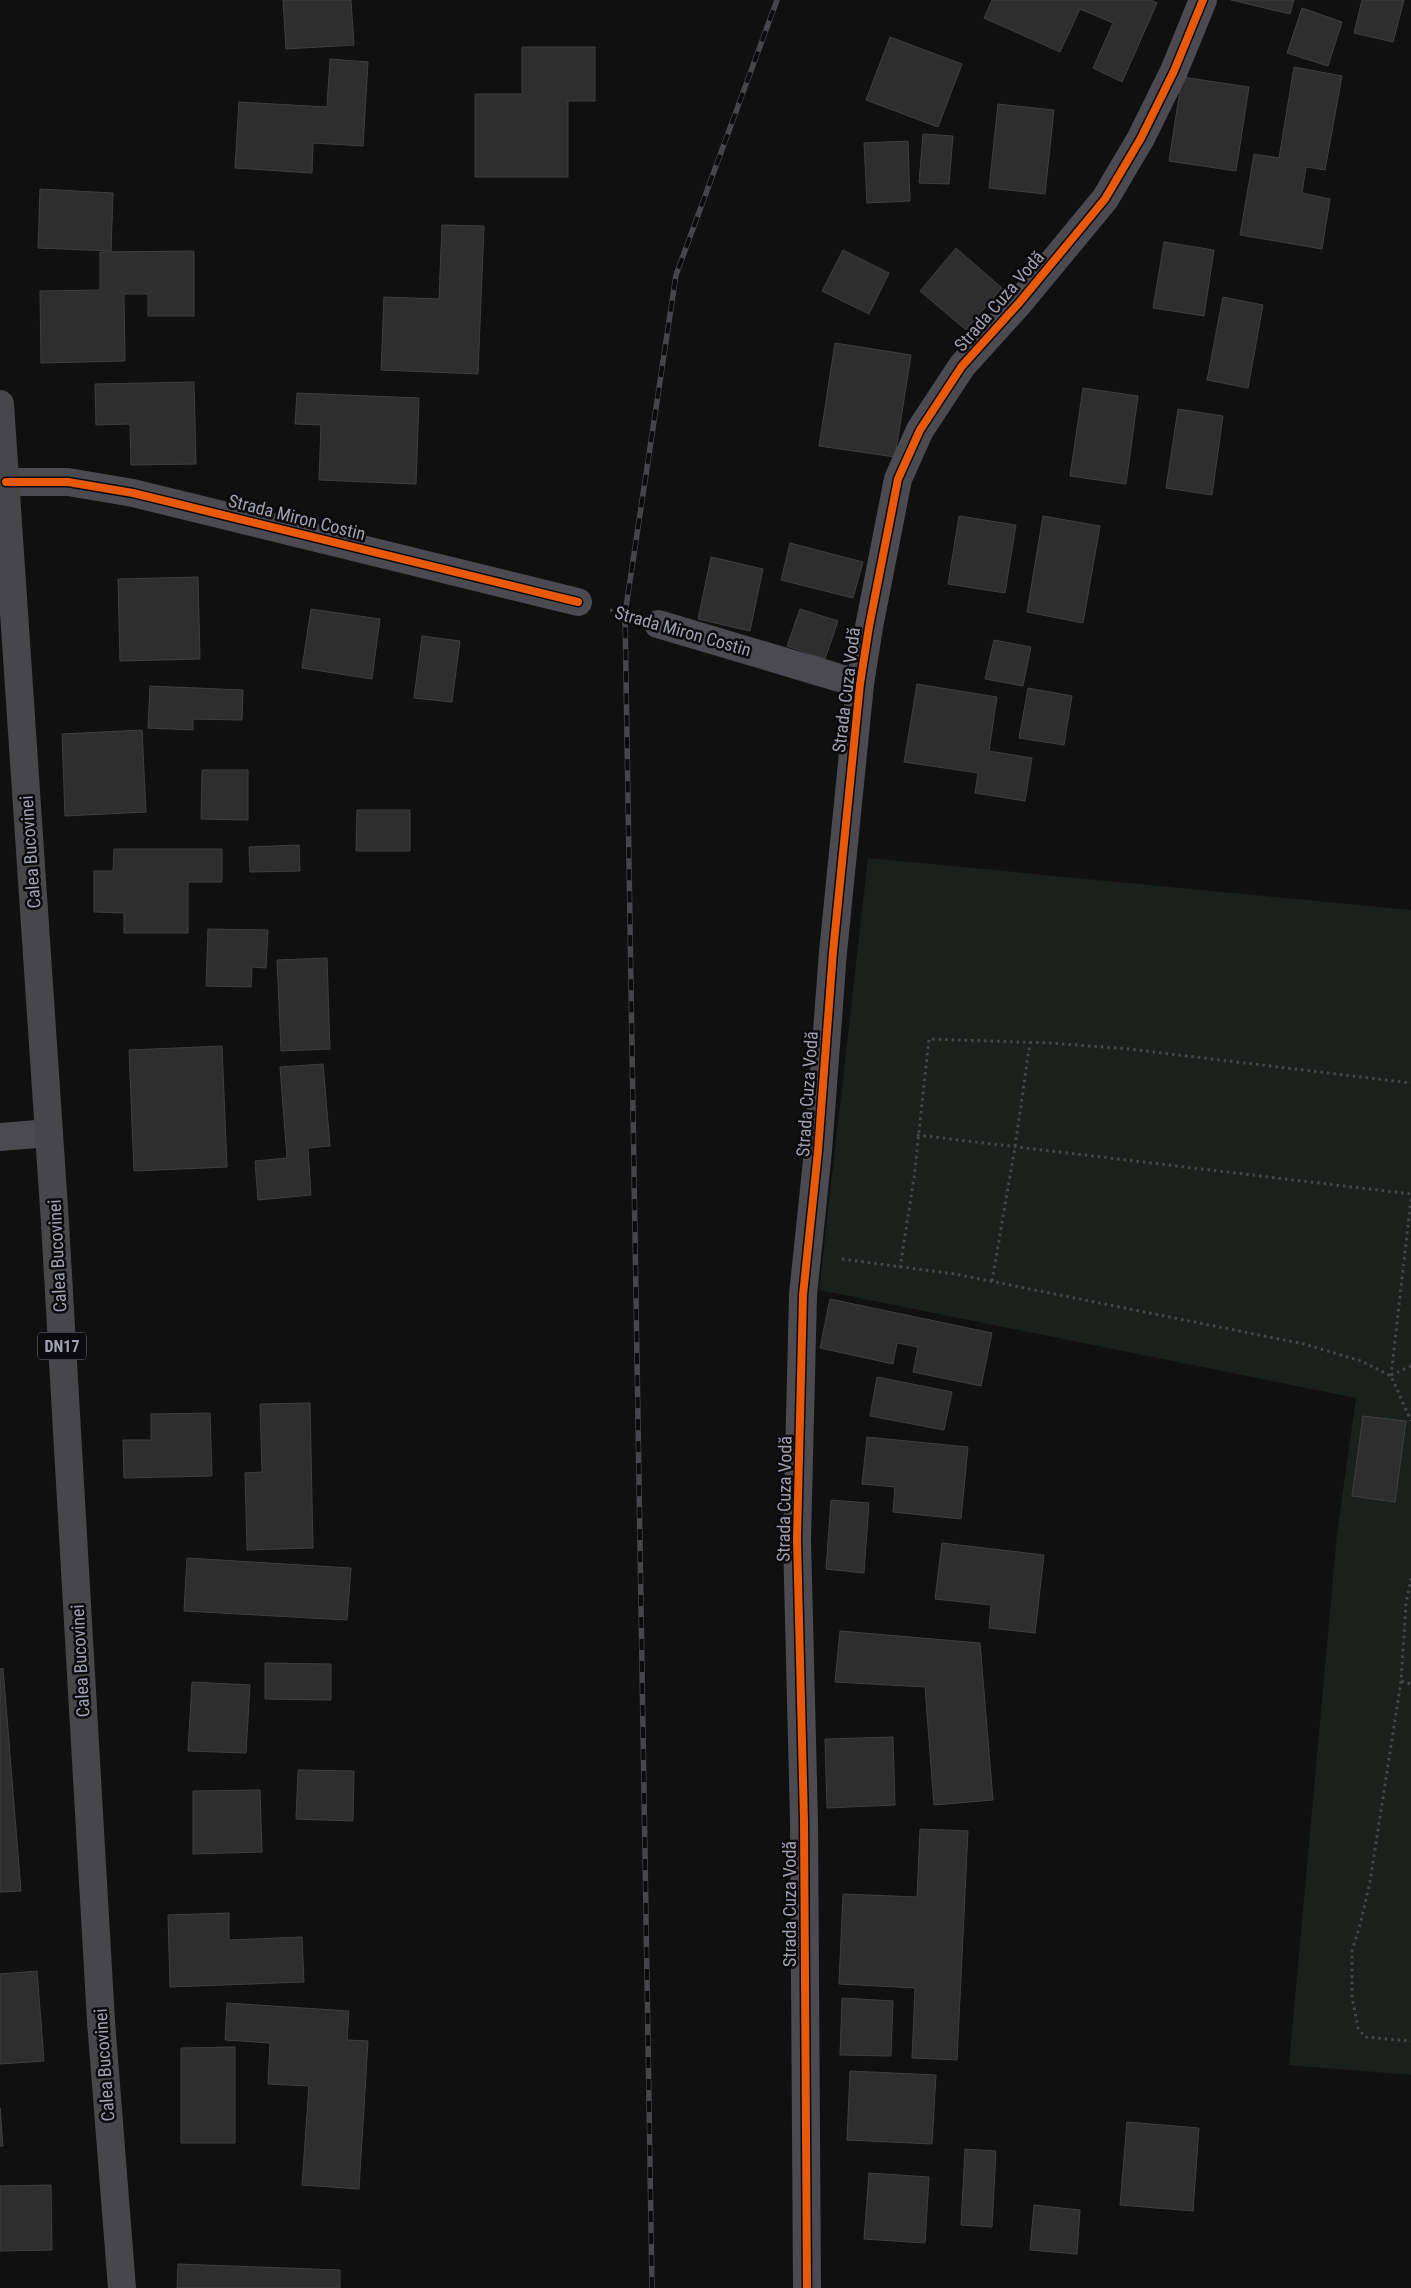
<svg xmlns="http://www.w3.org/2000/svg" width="1411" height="2288" font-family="'Roboto Condensed',sans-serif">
<rect width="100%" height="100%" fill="#101010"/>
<path fill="#1a201c" d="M868 858 1411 910V2075L1289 2065 1337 1534 1356 1398 819 1290Z"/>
<path fill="#2e2e2f" stroke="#3f3f44" d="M283 0H351L354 45 286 49Z
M992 0H1151L1157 3 1122 82 1093 68 1113 23 1080 9 1060 52 984 18Z
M1231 0H1294L1290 14Z
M1362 0H1404L1393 42 1354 33Z
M1302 8 1342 22 1328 66 1287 53Z
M890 37 962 64 938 127 866 100Z
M522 47H595V101H568V177H475V94H522Z
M330 59 368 62 363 146 313 143 312 173 235 168 239 102 327 107Z
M1294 67 1342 76 1325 170 1306 167 1302 193 1330 199 1322 249 1240 235 1254 154 1279 158Z
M1182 77 1249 87 1236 171 1169 161Z
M998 104 1054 110 1045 194 989 188Z
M923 134 953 136 949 184 919 183Z
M908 141 910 201 867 203 864 143Z
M40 189 113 193 111 251 38 248Z
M442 225 484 226 478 374 381 370 384 297 439 299Z
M1164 242 1214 250 1204 316 1153 308Z
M956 248 1002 288 966 330 920 291Z
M843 250 889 273 869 314 822 291Z
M194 251V316H148V294H124L125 361 41 363 40 291 100 290V252Z
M1223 297 1263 305 1248 388 1207 380Z
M835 343 911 355 895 457 819 446Z
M194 382 196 464 131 465 130 424 96 425 95 384Z
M1083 388 1138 396 1126 484 1070 476Z
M297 393 419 398 416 484 319 480 321 425 295 424Z
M1178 409 1223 416 1212 495 1166 488Z
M959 516 1016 525 1005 593 948 584Z
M1043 516 1100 526 1083 623 1027 612Z
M790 543 863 562 853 598 781 580Z
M711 557 763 569 750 631 698 619Z
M198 577 200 659 120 661 118 579Z
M311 609 380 619 372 679 302 668Z
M800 609 838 621 825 659 787 646Z
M422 636 460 641 452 702 414 698Z
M994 640 1031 647 1023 686 985 679Z
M917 684 997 697 989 751 1032 758 1025 801 975 793 978 773 904 762Z
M150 686 243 690 242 720 193 719V730L148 728Z
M1028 688 1072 696 1064 745 1019 738Z
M142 730 146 812 65 816 62 734Z
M202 770H248V820L201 819Z
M357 810H410V851H356Z
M299 845 300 871 250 872 249 847Z
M114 849H222V882H188V933H124V913L94 912V871H113Z
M208 929 268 930 266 968 252 967 251 987 206 986Z
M327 958 330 1049 281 1051 277 960Z
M222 1046 227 1167 134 1171 129 1050Z
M323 1064 330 1146 308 1148 311 1195 258 1200 255 1161 287 1158 280 1067Z
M830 1299 992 1333 981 1386 913 1372 918 1347 897 1343 893 1364 820 1348Z
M877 1377 952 1392 944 1430 870 1416Z
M310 1403 313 1548 247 1550 245 1473 262 1472 260 1404Z
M210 1413 212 1476 124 1478 123 1440H151V1414Z
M1363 1416 1406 1421 1395 1502 1352 1496Z
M867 1437 968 1447 961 1519 893 1512 895 1487 862 1484Z
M831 1500 869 1503 864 1573 826 1569Z
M942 1543 1044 1555 1035 1633 989 1628 991 1605 935 1599Z
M187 1558 351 1568 347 1620 184 1611Z
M840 1631 980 1643 993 1800 934 1805 925 1687 835 1682Z
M265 1663 331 1664V1700L265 1699Z
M3 1668 21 1891 0 1892V1669Z
M192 1682 250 1685 246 1753 188 1751Z
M893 1737 895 1805 827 1808 825 1739Z
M298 1770 354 1771 353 1821 296 1819Z
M260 1790 262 1852 193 1854V1791Z
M920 1829 968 1831 957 2060 912 2058 915 1988 839 1984 843 1894 917 1897Z
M229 1913V1940L302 1937 304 1982 170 1987 168 1915Z
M37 1971 44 2061 0 2064V1974Z
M842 1998 893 2001 891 2056 840 2055Z
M227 2003 349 2011 347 2040 368 2041 359 2189 302 2185 309 2086 268 2084 270 2043 225 2040Z
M235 2047V2143H181V2048Z
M850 2071 936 2075 932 2144 847 2140Z
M0 2108 3 2146H0Z
M1127 2122 1199 2128 1193 2211 1120 2205Z
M965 2149 996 2151 992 2227 961 2225Z
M869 2173 929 2177 925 2243 864 2239Z
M51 2185 52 2250 0 2251V2186Z
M1034 2205 1080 2210 1077 2254 1030 2250Z
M178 2264 340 2270V2288H177Z"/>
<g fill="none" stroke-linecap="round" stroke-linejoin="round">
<path stroke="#46464b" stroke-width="3" stroke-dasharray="2.5 4" stroke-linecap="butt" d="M610 610 626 614
M917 1135 1411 1194
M842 1259 955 1274 1304 1344 1361 1361 1391 1376 1411 1421
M900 1268 914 1178 929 1039 1050 1043 1129 1049 1411 1083
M992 1281 1015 1147 1030 1042
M1391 1375 1411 1366
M1391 1376 1411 1199
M1411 1578 1406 1604 1401 1681 1411 1684
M1401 1681 1370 1882 1360 1925 1352 1951V1997L1358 2028 1365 2037 1411 2041"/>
<path stroke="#4a4a50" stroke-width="28" d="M6 482H68L133 493 578 602
M658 624 860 684
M0 1137 49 1133
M807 2288 804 1821 797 1539 803 1295 818 1151 833 952 860 684 869 627 898 479 920 430 962 366 1019 303 1105 199 1141 138 1174 71 1203 0"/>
<path stroke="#47474a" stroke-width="28" d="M0 404 55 1223 101 2021 122 2288"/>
<g stroke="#46454a" stroke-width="5.5">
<path id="rail" d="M652 2288 625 614 676 275 777 0"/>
</g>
<use href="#rail" stroke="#0b0a0c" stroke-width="4" stroke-dasharray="11" stroke-linecap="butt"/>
<g stroke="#0b0a0c" stroke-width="11">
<path id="cycleway" d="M6 482H68L133 493 578 602
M807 2288 804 1821 797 1539 803 1295 818 1151 833 952 860 684 869 627 898 479 920 430 962 366 1019 303 1105 199 1141 138 1174 71 1203 0"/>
</g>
<use href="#cycleway" stroke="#e8590c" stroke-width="8"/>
</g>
<g text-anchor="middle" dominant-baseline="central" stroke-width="5" stroke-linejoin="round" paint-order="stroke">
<rect fill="#0b0a0c" stroke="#737480" stroke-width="1" x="38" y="1332.5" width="48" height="27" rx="4"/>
<g font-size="16" font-weight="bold" fill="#a0a1b2">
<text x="62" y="1346">DN17</text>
</g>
<g font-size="18" fill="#a0a1b2" stroke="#0b0a0c">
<text transform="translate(999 301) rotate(-49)">Strada Cuza Vodă</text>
<text transform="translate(297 517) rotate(14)">Strada Miron Costin</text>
<text transform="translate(683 631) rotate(16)">Strada Miron Costin</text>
<text transform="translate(846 690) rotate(-83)">Strada Cuza Vodă</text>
<text transform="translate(30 852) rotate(-94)">Calea Bucovinei</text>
<text transform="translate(807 1094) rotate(-86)">Strada Cuza Vodă</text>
<text transform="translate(57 1256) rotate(-93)">Calea Bucovinei</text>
<text transform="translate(784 1499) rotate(-89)">Strada Cuza Vodă</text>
<text transform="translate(80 1661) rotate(-93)">Calea Bucovinei</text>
<text transform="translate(789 1904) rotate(-90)">Strada Cuza Vodă</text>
<text transform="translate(104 2065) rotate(-94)">Calea Bucovinei</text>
</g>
</g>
</svg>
